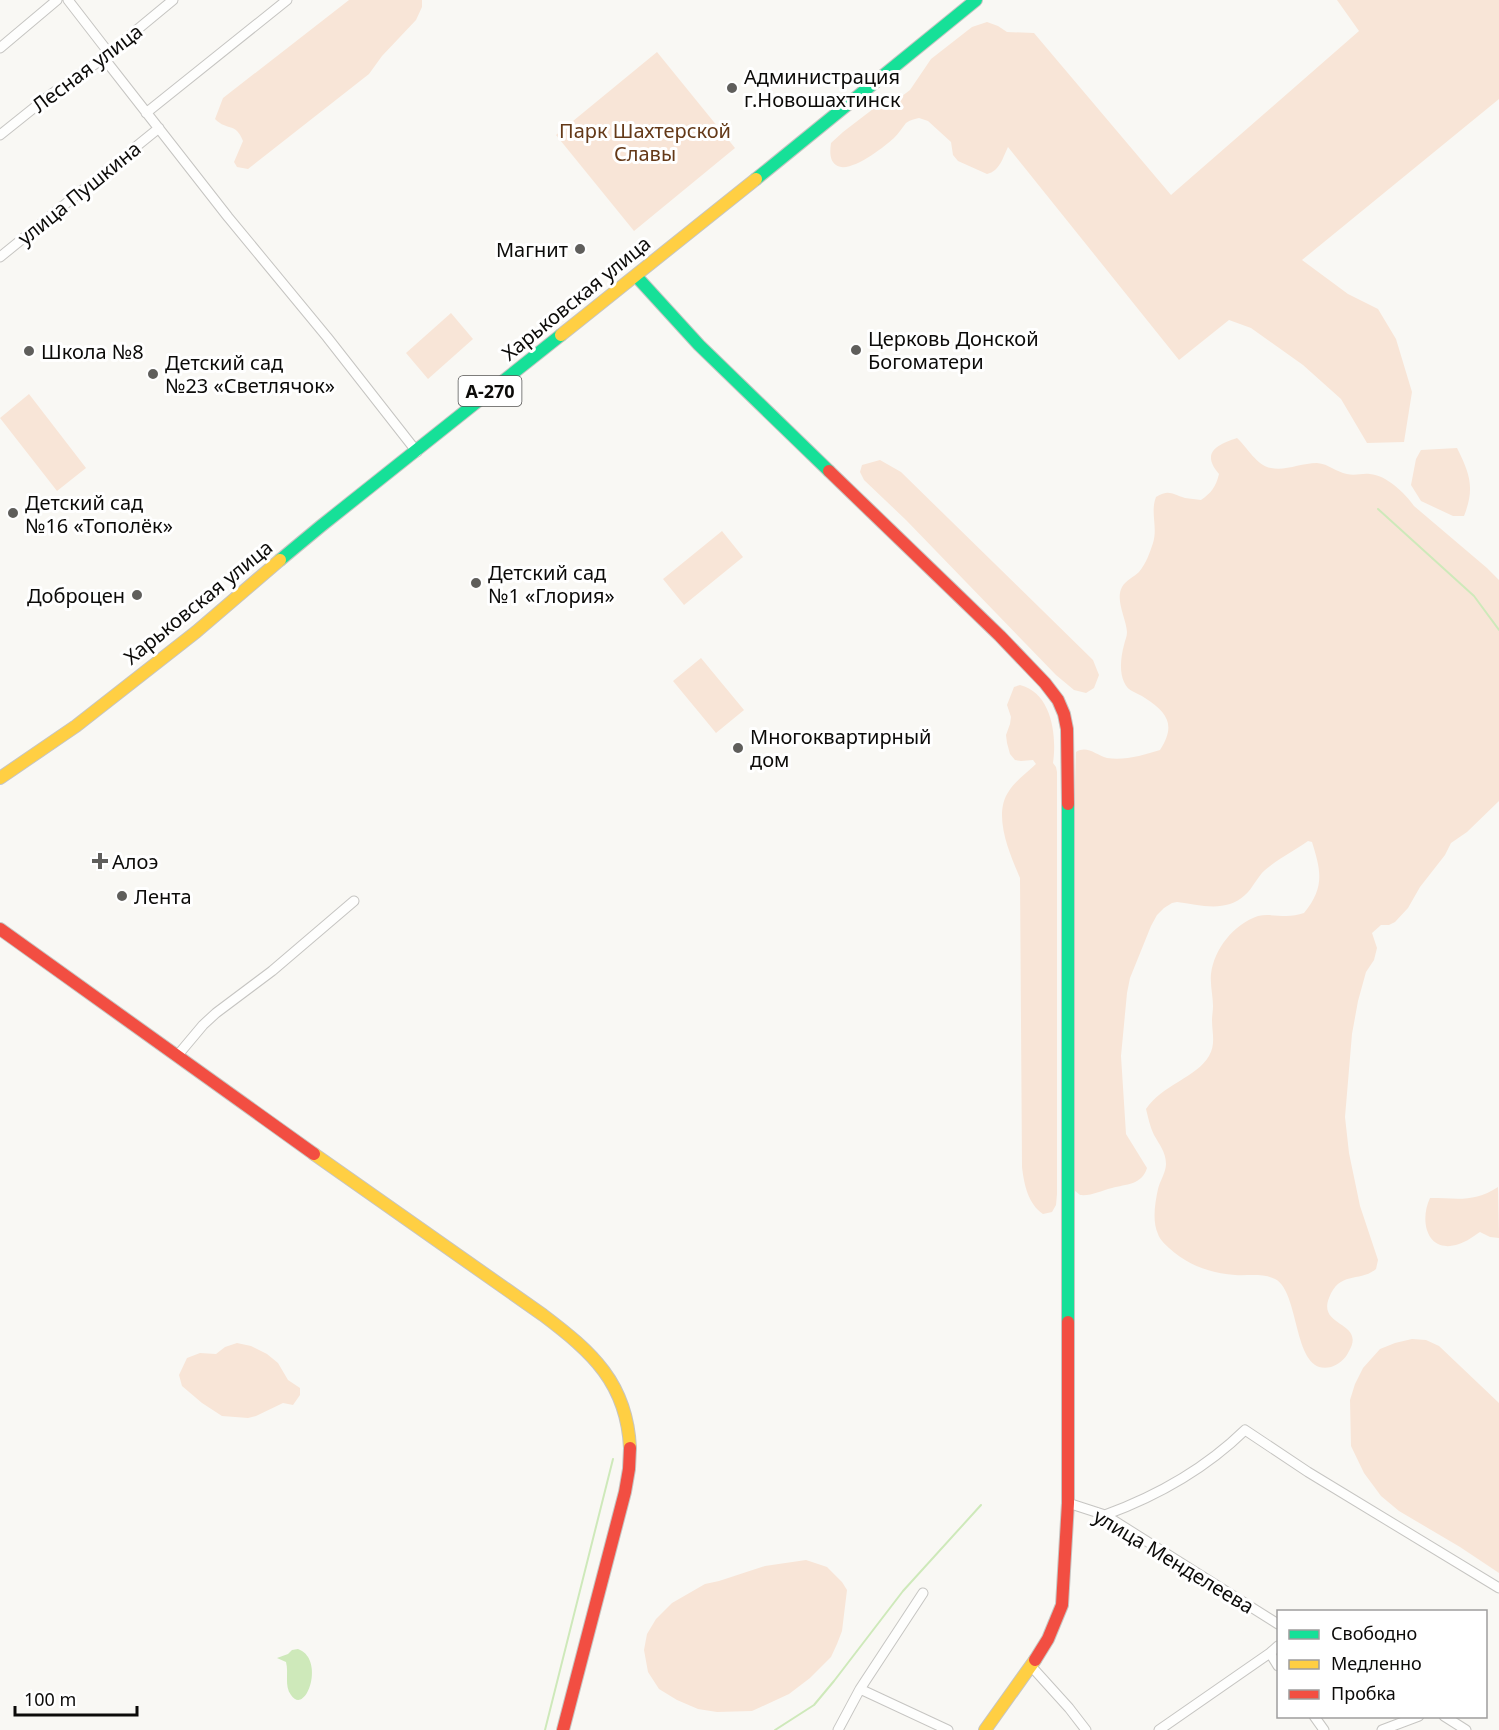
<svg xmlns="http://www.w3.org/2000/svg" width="1499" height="1730" font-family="'Noto Sans',sans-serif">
<rect width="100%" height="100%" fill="#f9f8f4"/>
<path fill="#f8e5d7" d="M349 0H422V7L416 20 382 56 369 74 248 169 237 167 234 162 243 141C235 121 228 132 215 119L223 98Z
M1337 0H1499V99L1302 260 1348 294 1378 309 1396 339 1412 392 1404 442 1367 443 1341 399 1303 365 1251 328 1229 320 1179 360 1008 147C1003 157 1000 171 987 174L958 161 953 155 951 142 928 121 919 118C915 119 910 120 906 123 902 128 898 134 894 138 884 147 849 175 836 165 829 160 830 150 831 143L843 132 873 109 887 103H893L910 90 931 59 972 27 987 22 998 26 1007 32 1034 33 1171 195 1359 31Z
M657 52 735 148 634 231 556 135Z
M451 313 473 339 428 379 406 353Z
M29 394 86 468 57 491 0 418Z
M1237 438C1247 447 1257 466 1271 468 1286 471 1301 463 1317 463 1329 464 1336 472 1347 474 1355 476 1362 473 1370 474 1386 475 1405 493 1414 506L1487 568 1499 580V801L1467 832 1451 843 1445 855 1420 887 1408 908 1395 922 1389 925H1381L1372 933 1377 948 1374 960 1366 972 1358 1001 1352 1034 1345 1117 1349 1153 1360 1206 1378 1260 1376 1269C1359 1283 1340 1270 1329 1298 1317 1328 1368 1321 1348 1353 1345 1359 1338 1365 1331 1367 1292 1377 1301 1292 1275 1279 1264 1273 1247 1276 1235 1275 1209 1273 1188 1265 1169 1248 1165 1244 1160 1240 1158 1234 1152 1221 1155 1203 1158 1189 1160 1181 1166 1172 1166 1164 1166 1152 1159 1144 1154 1135 1150 1127 1148 1117 1146 1109 1162 1085 1197 1077 1209 1056 1216 1044 1212 1033 1212 1020 1212 1016 1213 1011 1213 1006 1213 996 1210 985 1211 974 1214 949 1234 924 1258 916 1267 914 1277 916 1286 916 1292 916 1298 915 1304 913 1325 887 1321 871 1312 842L1308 841C1294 851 1279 858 1265 870 1257 877 1253 888 1245 895 1226 913 1200 905 1177 902L1172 903 1164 908 1157 915 1151 926 1130 978 1127 993 1121 1056 1126 1134 1147 1168C1142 1185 1126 1184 1112 1188 1100 1191 1092 1196 1080 1195L1074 1190 1073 1183 1072 875 1076 752C1087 745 1096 755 1107 758 1124 761 1144 755 1160 750 1176 725 1168 713 1145 698 1137 692 1128 692 1124 682 1119 671 1121 656 1124 645 1125 640 1127 637 1127 632 1126 618 1115 600 1122 587 1126 580 1134 577 1139 572 1146 564 1150 552 1153 543 1158 527 1150 512 1156 497 1169 489 1172 494 1185 498 1190 499 1196 499 1201 500 1211 493 1216 487 1219 474 1201 453 1216 445 1237 438Z
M1457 448C1470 474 1475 488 1464 516H1453L1421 501 1411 485 1416 459 1421 450Z
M880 460 901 472 1093 660 1099 675 1094 688 1086 693 1074 690 1056 675 906 520 864 480 860 472 862 465Z
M722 531 743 557 684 605 663 579Z
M701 658 744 710 716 733 673 681Z
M1020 685C1052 693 1057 736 1053 763L1056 767 1057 772V1194L1056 1205 1052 1212 1043 1214C1028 1204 1024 1184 1022 1167L1020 878C1010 854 992 815 1009 791 1016 780 1027 773 1036 764L1033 760 1021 761 1015 760 1010 754 1007 743 1006 735 1010 724 1011 717 1007 705 1014 687Z
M1498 1187 1499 1238 1490 1237 1480 1232C1474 1236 1466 1242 1459 1244 1427 1255 1419 1221 1430 1198 1457 1198 1474 1203 1498 1187Z
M1412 1339 1426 1340 1439 1346 1499 1403V1573L1460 1547 1399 1511 1381 1496 1364 1473 1351 1446 1350 1400 1355 1384 1363 1368 1380 1349 1395 1343Z
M237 1343 251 1346 267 1354 278 1363 288 1380 300 1388V1395L293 1405 283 1403 256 1416 248 1418 222 1416 202 1403 182 1386 179 1375 187 1358 200 1353 216 1354 225 1347Z
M806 1560 827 1567 842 1582 847 1590 842 1631 837 1644 831 1657 810 1678 789 1694 752 1711 717 1712 698 1709 677 1700 659 1689 648 1672 644 1650 647 1634 656 1619 672 1603 705 1584 719 1581 765 1566Z"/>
<path fill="#cee9ba" d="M298 1649C326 1659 306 1717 291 1695 284 1686 289 1673 286 1662L277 1658 288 1654 292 1650Z"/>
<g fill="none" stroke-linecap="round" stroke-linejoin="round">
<path stroke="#cee9ba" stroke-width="2" d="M1378 509 1474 596 1499 630
M545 1730 613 1459
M775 1730 814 1705 834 1681 903 1591 981 1505"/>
<g stroke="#c6c5c2" stroke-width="11">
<path id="street" d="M68 0 109 53
M0 48 57 0
M103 57 228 217 327 337 417 452
M146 113 287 0
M0 135 50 95 98 62 173 0
M0 257 159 128
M177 1056 203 1025 216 1013 272 971 354 901
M1068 1503 1105 1515 1278 1624
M1105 1515C1157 1496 1205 1469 1245 1430L1308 1472 1499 1588
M1270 1653 1278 1666
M1031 1666 1069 1708 1086 1730
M860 1689 948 1730
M1314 1716 1324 1730
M1444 1716 1466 1730
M838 1730 860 1689 923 1593
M1159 1730 1270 1653 1278 1646
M1382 1730 1419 1716"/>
</g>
<g stroke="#c6c5c2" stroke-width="14">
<path id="fast" d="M756 179 976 0
M636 276 699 345 829 471
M280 560 321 526 561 335
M1068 804V1322"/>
</g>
<g stroke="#c6c5c2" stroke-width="14">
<path id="slow" d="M561 335 756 179
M0 778 76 726 196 632 280 560
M314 1154 543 1315C592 1352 627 1383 630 1448
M985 1730 1035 1660"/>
</g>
<g stroke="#c6c5c2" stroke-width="14">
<path id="jam" d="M829 471 1000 636 1045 683 1058 700 1064 714 1067 729 1068 804
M0 929 314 1154
M1035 1660 1048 1639 1062 1605 1068 1503V1322
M563 1730 625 1492 629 1469 630 1448"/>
</g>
<use href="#street" stroke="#fefefd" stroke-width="9"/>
<use href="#fast" stroke="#16e098" stroke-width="12"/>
<use href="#slow" stroke="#ffcf43" stroke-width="12"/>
<use href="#jam" stroke="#f24e42" stroke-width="12"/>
</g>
<g fill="#5f5e5b" stroke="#fff" stroke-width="2">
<circle cx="732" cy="88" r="6"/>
<circle cx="580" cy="249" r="6"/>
<circle cx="856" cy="350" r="6"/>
<circle cx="29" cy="351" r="6"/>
<circle cx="153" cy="374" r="6"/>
<circle cx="13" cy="513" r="6"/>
<circle cx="476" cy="583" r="6"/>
<circle cx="137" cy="595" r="6"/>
<circle cx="738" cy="748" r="6"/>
<path d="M97 852h6v6h6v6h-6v6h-6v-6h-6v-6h6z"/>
<circle cx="122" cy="896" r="6"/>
</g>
<g text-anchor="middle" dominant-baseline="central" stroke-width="6" stroke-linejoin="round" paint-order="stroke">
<rect fill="#fff" stroke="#555453" stroke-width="1.5" x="458.5" y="376" width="63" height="30" rx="4.5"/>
<g font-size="18" font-weight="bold" fill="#0c0b09">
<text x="490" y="391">А-270</text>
</g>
<g font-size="20" fill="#0c0b09" stroke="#fff">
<text transform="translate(87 68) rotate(-37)">Лесная улица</text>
<text transform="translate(79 193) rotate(-39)">улица Пушкина</text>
<text transform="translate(576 298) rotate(-39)">Харьковская улица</text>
<text transform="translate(198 602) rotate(-39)">Харьковская улица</text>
<text transform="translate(1174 1561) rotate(31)">улица Менделеева</text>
</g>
<g font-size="20" fill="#0c0b09" stroke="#fff" text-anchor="start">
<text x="744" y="76">Администрация<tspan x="744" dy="23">г.Новошахтинск</tspan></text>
<text x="568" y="249" text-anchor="end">Магнит</text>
<text x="868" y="338">Церковь Донской<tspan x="868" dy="23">Богоматери</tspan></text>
<text x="41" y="351">Школа №8</text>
<text x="165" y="362">Детский сад<tspan x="165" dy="23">№23 «Светлячок»</tspan></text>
<text x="25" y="502">Детский сад<tspan x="25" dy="23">№16 «Тополёк»</tspan></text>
<text x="488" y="572">Детский сад<tspan x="488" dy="23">№1 «Глория»</tspan></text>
<text x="125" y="595" text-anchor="end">Доброцен</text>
<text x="750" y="736">Многоквартирный<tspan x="750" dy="23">дом</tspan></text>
<text x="112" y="861">Алоэ</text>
<text x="134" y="896">Лента</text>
</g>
<g font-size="20" fill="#643918" stroke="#fff">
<text x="645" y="130">Парк Шахтерской<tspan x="645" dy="23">Славы</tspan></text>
</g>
</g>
<rect x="1277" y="1610" width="210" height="108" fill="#ffffff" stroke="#9e9d9d" stroke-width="1.5"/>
<rect x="1289" y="1630" width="30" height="9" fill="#16e098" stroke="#9e9d9d" stroke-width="1.5"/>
<text x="1331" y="1640" font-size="18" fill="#0c0b09">Свободно</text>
<rect x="1289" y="1660" width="30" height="9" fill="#ffcf43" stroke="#9e9d9d" stroke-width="1.5"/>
<text x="1331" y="1670" font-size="18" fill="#0c0b09">Медленно</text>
<rect x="1289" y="1690" width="30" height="9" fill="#f24e42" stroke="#9e9d9d" stroke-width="1.5"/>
<text x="1331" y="1700" font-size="18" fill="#0c0b09">Пробка</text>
<path d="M15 1706v9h122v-9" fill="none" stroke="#0c0b09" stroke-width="3"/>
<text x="24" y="1706" font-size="18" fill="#0c0b09" stroke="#ffffff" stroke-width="4.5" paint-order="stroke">100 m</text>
</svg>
